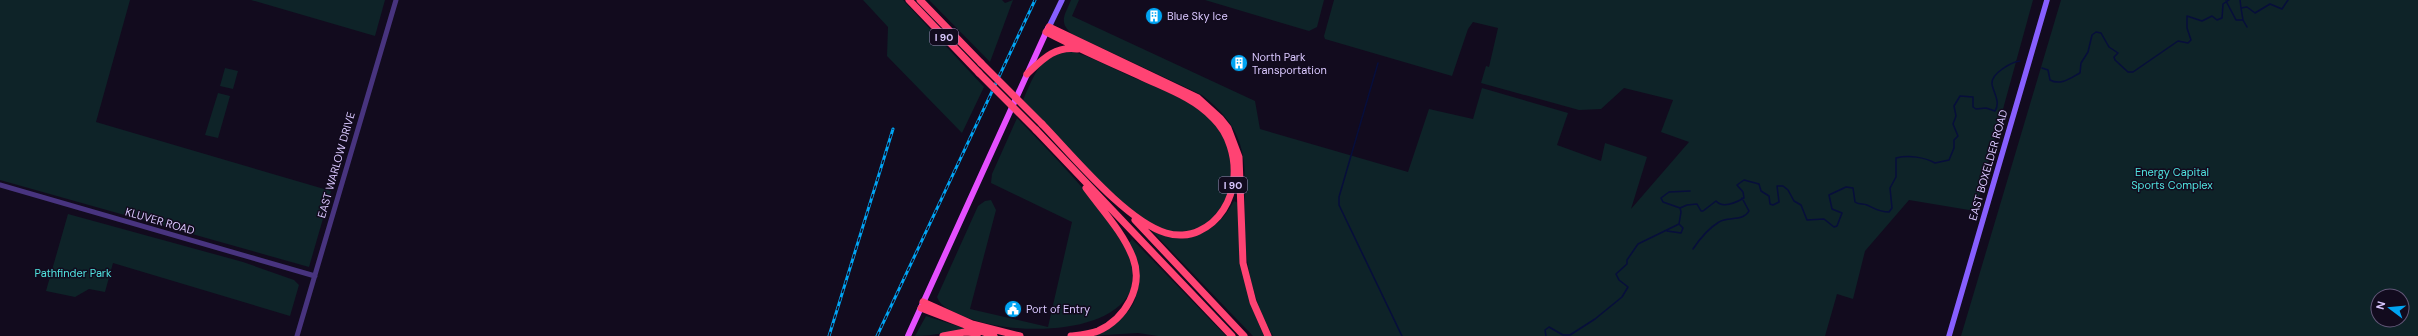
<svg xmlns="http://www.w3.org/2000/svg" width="2418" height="336" font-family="'DM Sans',sans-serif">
<rect width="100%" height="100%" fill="#120b1e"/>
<path fill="#0e2328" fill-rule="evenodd" d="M0 0H130L96 122 331 191 309 267 0 180Z
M251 0H385L375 36Z
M863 0H903L984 87 962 133 887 56 888 27Z
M929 0H1002L1005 3 1013 0 990 62Z
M1071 0H1079L1072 16 1255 101 1260 129 1408 172 1429 109 1473 119 1482 88 1568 113 1557 145 1601 161 1605 143 1647 157 1631 209 1689 142 1661 132 1673 100 1624 88 1601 109 1579 110 1481 83 1486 66 1489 67 1498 28 1473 22 1468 29 1452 76 1325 39 1324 36 1334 0H2033L1975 211 1909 200 1865 251 1853 299 1837 294 1825 336H1273C1255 304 1246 271 1245 235 1242 174 1258 138 1202 95L1072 34C1058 22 1065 15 1071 0Z
M1205 0H1324L1317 27 1309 31Z
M2061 0H2418V336H1961ZM2378 296H2402V320H2378Z
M1071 51C1092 57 1112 68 1132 77 1160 89 1190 99 1212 120 1243 151 1238 222 1189 231 1180 233 1170 233 1162 230 1116 209 1059 138 1023 100 1035 74 1039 55 1071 51Z
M225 68 238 71 233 89 220 86Z
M218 93 230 96 218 138 205 135Z
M1017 118C1047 149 1077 179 1103 213 1109 222 1118 230 1123 239 1132 254 1136 276 1130 292 1108 336 1010 336 963 316 953 311 941 308 937 297L978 206 985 201 991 200 996 210 970 309 1048 327 1072 222 991 183 992 174Z
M1234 201 1238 203C1238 251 1244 293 1264 336H1253L1149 228C1190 234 1210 243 1234 201Z
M68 214 243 262 294 280 299 285 290 316 113 263 105 292 89 289 75 297 46 291Z
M1132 239 1226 336H1158L1138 333 1088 336C1108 328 1135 316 1137 290 1138 276 1131 257 1129 243Z
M926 316 970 330C951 331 934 336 915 336Z"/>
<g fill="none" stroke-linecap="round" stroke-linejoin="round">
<path stroke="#070e3b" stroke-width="1.5" d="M2240 0 2241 8 2247 7 2255 13 2270 4 2282 9 2288 0
M2226 1 2236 20H2243
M2241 8 2243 20 2247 27
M1378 63 1339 197V205L1402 336
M2042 68 2048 70 2050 80C2061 86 2070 78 2080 73L2081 63 2088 52 2092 35 2096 32 2101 33 2109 47 2118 53 2114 57 2115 60 2128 72H2133L2178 41 2188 43 2191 40 2187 28V16L2202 21 2212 16 2217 20 2222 18 2223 4 2229 0
M1680 208 1663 202 1661 198 1669 192 1690 191
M1667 231 1681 233 1683 228 1679 224
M1693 249C1699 240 1709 228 1719 222 1728 216 1743 222 1749 211L1742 198
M1546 336 1545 330 1549 327 1563 335H1570L1595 319 1622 297 1628 287 1619 280 1616 274 1627 264V260L1638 244 1679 224 1681 212 1680 208 1687 205 1697 204 1701 211H1703L1716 201C1723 209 1737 202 1744 198L1743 192 1737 185 1744 180 1759 184 1761 191 1769 196 1770 204 1773 205 1779 202 1777 186H1783L1788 190 1794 201 1801 205 1807 220 1824 219 1834 227 1837 226 1842 213 1832 209 1829 195 1846 187 1853 188 1855 202C1859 205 1863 203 1867 205 1876 209 1879 212 1889 212L1892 208 1890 188 1896 177V158C1909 155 1924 157 1935 163L1949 160 1954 148V140L1958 136 1953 124 1956 116 1954 106 1960 96 1973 97V107L1976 109 1986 108 1995 111C2001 102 1993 92 1992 84 1991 73 2012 62 2020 61"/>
<path stroke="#48347f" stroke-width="5" d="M0 185 315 276
M297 336 396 0"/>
<path stroke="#875fff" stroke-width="5.5" d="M1049 27 1062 0
M1949 336 2047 0"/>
<path stroke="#e54fff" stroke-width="6" d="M908 336 1048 28"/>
<path stroke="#ff4373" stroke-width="7" d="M909 0 979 73
M920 0 981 63
M1049 27 1198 98 1220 118 1228 128 1239 157 1243 263 1253 302 1268 336
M1027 74C1042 60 1054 46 1077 49
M1042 124C1073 156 1126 221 1166 233 1176 236 1189 236 1199 231 1241 212 1245 149 1213 118 1193 97 1165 88 1140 76 1108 62 1077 48 1046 32
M1036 130 1232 336
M1135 220 1244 336
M923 302 972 324 1020 336
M921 308 994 336
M943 336 965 332 978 333
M1071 336C1080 335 1090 334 1098 331 1125 319 1144 287 1133 258 1123 232 1102 210 1086 188"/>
<g stroke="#00a4f3" stroke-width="3">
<path id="rail" d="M829 336 893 129
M877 336 1035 0"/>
</g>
<use href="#rail" stroke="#120b1e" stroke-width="1.5" stroke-dasharray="4.5" stroke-linecap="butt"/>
<path stroke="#ff4373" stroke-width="7" d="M981 63 1042 124
M979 73 1036 130"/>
</g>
<defs>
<g id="building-disc" transform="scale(0.9)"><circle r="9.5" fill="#00a4f3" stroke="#120b1e"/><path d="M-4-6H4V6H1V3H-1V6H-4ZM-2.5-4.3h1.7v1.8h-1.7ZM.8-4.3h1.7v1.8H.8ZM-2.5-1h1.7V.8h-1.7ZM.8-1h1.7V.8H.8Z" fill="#fff"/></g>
<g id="civic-disc" transform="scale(0.9)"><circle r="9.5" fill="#00a4f3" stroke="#120b1e"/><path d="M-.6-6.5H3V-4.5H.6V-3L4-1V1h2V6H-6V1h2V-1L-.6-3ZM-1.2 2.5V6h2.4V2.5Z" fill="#fff"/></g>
</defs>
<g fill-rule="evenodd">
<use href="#building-disc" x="1154" y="16"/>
<use href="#building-disc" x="1239" y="63"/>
<use href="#civic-disc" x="1013" y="309"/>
</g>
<g text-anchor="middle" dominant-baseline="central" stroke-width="3" stroke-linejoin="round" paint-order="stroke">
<g fill="#120b1e" stroke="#9e8fbc" stroke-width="1">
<rect x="930" y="29" width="28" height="16" rx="3"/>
<rect x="1219" y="177" width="28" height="16" rx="3"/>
</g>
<g font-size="10" font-weight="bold" fill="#dac8ff">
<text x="944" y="37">I 90</text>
<text x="1233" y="185">I 90</text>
</g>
<g font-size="11" fill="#dac8ff" stroke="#120b1e" text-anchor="start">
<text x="1167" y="16">Blue Sky Ice</text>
<text x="1252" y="57">North Park<tspan x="1252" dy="13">Transportation</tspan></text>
<text x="1026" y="309">Port of Entry</text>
</g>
<g font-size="11" fill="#dac8ff" stroke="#120b1e">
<text transform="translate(336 165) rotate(-74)">EAST WARLOW DRIVE</text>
<text transform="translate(1988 165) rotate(-74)">EAST BOXELDER ROAD</text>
<text transform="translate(160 221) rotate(16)">KLUVER ROAD</text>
</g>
<g font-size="11" fill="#50e3df" stroke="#120b1e">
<text x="2172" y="172">Energy Capital<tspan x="2172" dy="13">Sports Complex</tspan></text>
<text x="73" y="273">Pathfinder Park</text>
</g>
</g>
<g transform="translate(2390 308) rotate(286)"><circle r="19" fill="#120b1e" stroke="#625778"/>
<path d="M0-3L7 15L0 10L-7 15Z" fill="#00a4f3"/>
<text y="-6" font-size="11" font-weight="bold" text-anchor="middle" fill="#dac8ff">N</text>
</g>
</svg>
